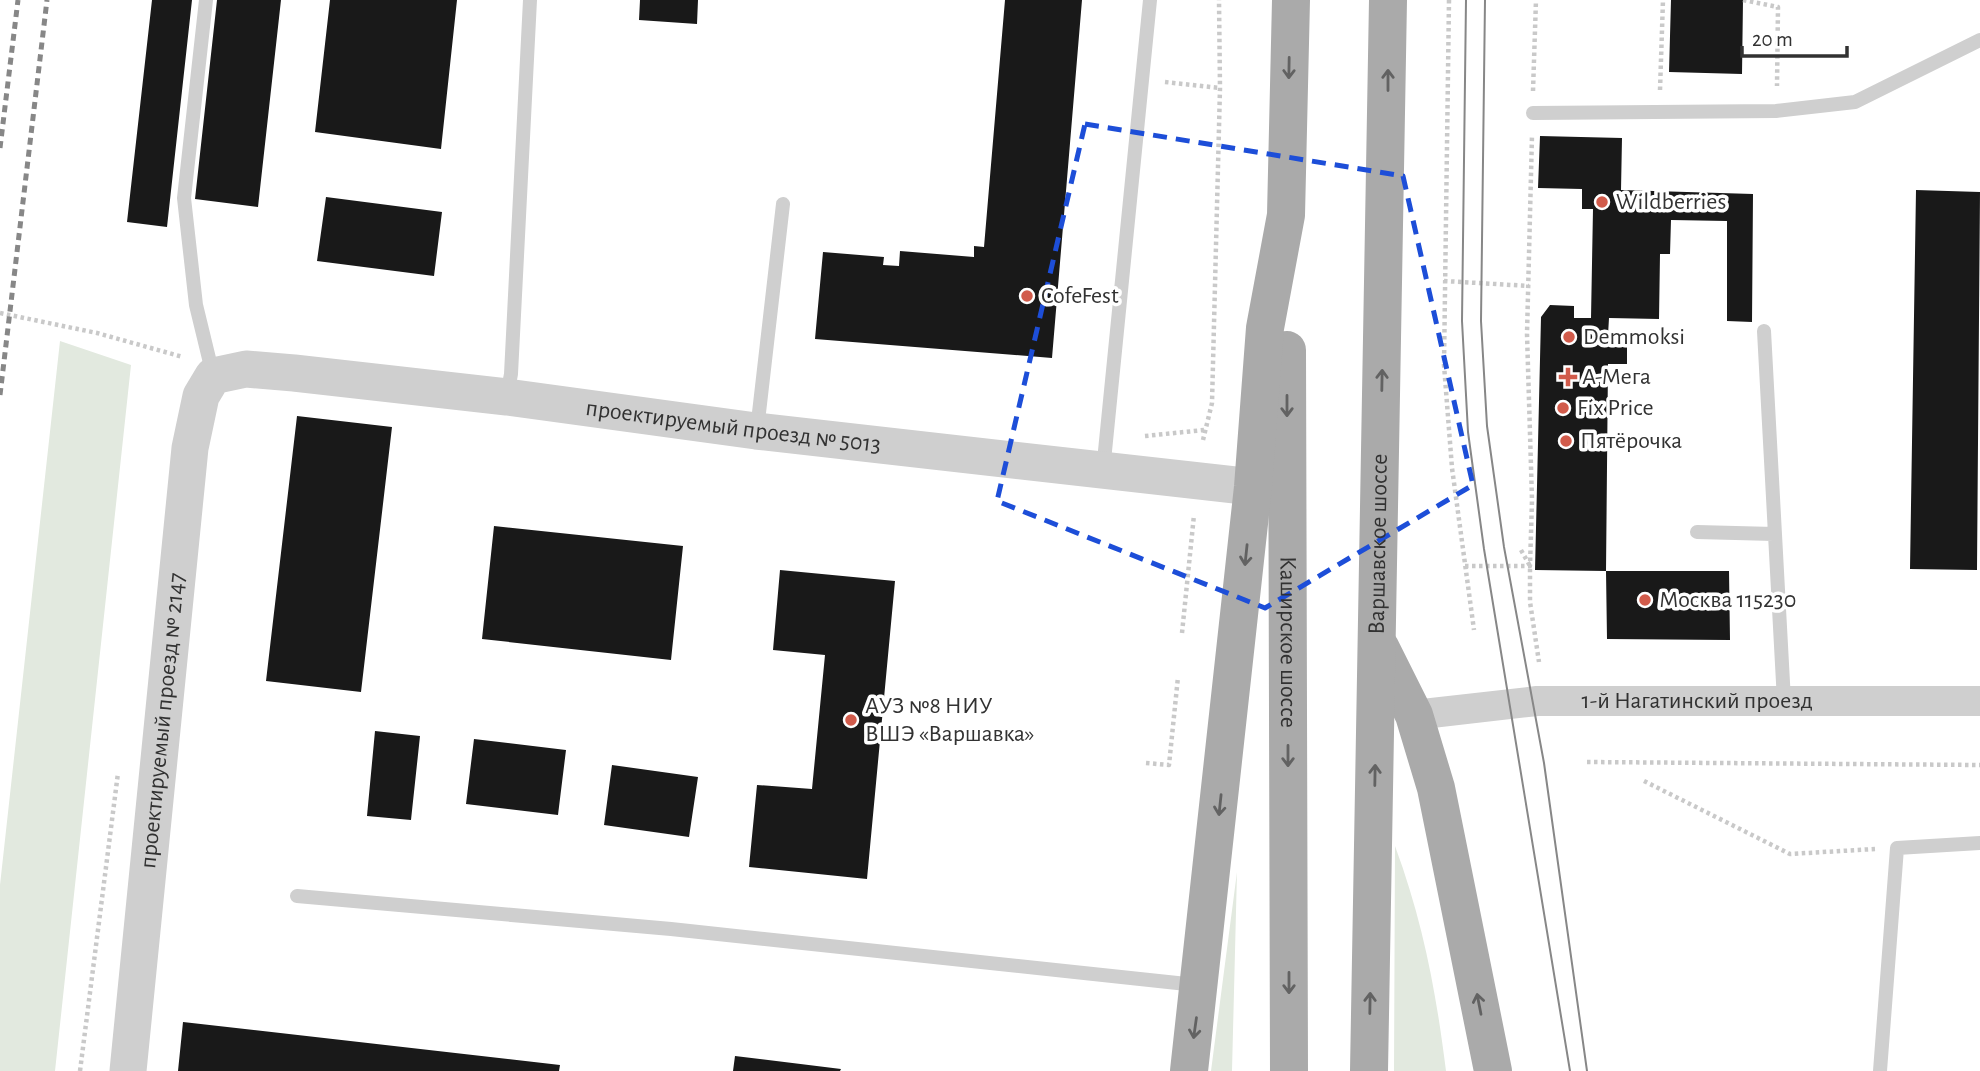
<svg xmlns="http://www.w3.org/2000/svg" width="1980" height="1071" font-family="'Alegreya Sans',sans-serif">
<rect width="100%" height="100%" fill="#fff"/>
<path fill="#e2e9df" d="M60 341 131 365 55 1071H0V885Z
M1395 846C1423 922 1436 991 1446 1071H1394Z
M1237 872 1232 1071H1211Z"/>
<path fill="#191919" d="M152 0H192L167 227 127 222Z
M217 0H281L258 207 195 199Z
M330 0H457L441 149 315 132Z
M640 0H698L697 24 639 20Z
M1005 0H1082L1052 358 815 339 823 252 884 257 883 265 899 266 900 251 974 257V246L984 247Z
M1671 0H1743L1742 74 1669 72Z
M1540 136 1622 138 1621 190 1753 194 1752 322 1727 321V221L1671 220 1670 254H1660L1659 319 1609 318 1608 335H1627V364H1608L1606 571 1535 570 1541 317 1550 305 1574 306V318H1591L1593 209H1582V189L1538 188Z
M1916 190 1980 192 1977 570 1910 569Z
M326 197 442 212 434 276 317 261Z
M297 416 392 427 361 692 266 681Z
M494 526 683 546 671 660 482 639Z
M780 570 895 581 867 879 749 867 757 785 812 789 825 655 773 650Z
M1606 571H1729L1730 640 1607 639Z
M375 731 420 736 411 820 367 816Z
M474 739 566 750 558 815 466 804Z
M612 765 698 777 689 837 604 825Z
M183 1022 560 1065 559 1071H178Z
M735 1056 841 1069 840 1071H733Z"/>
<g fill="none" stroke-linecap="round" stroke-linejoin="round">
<path stroke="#c9c9c9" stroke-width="4.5" stroke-dasharray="3.5 3.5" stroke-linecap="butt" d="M1449 0 1444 365 1452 468 1474 630
M1743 0 1778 7 1777 86
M1165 82 1220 88
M1660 90 1663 0
M1533 91 1536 0
M1444 281 1529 286
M0 313 97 333 183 357
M1145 436 1204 430
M1203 440 1212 403 1220 88 1219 0
M1521 550 1530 566V602L1539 662
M1465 566H1530L1532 500 1527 334 1532 135
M1182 633 1194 515
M1587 762 1980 765
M1146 763 1169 765 1178 677
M1644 781 1790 854 1875 849
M80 1071 118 773"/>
<path stroke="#cfcfcf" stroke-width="14" d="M206 0 184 198 196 305 213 375
M1533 113 1776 111 1855 102 1980 40
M1764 331 1784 701
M507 395 511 374 530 0
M757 430 783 204
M1103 471 1150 0
M1697 532 1774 534
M297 896 671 929 1196 985
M1880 1071 1897 848 1980 843"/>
<path stroke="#cfcfcf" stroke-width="30" id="s1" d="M1414 715 1537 701H1980"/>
<path stroke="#cfcfcf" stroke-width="37" id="s2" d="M128 1071 190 448 201 396 213 376 246 369 294 373 507 397 756 431 1253 487"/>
<g stroke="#aaa" stroke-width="38">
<path id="s3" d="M1287 350 1289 1071"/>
<path d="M1380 647 1414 715 1436 788 1493 1071"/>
<path d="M1189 1071 1253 487 1265 328 1286 215 1291 0"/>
<path id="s4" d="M1369 1071 1388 0"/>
</g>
<path stroke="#878787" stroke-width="2" d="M1466 0 1462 321 1468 432 1484 549 1570 1071
M1485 0 1481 321 1487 426 1504 547 1544 763 1587 1071"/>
<path stroke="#878787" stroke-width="5" stroke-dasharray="7 5" stroke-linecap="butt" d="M0 148 18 0
M0 395 47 0"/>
</g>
<defs><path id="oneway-shaft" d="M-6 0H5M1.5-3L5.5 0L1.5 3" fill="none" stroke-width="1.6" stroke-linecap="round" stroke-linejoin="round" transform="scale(1.75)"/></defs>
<g stroke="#626262">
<use href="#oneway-shaft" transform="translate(1289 68) rotate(91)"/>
<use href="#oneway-shaft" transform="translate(1388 80) rotate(-90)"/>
<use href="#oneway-shaft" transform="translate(1382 380) rotate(-89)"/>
<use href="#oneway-shaft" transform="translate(1287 406) rotate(90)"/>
<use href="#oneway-shaft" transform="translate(1246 555) rotate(96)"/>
<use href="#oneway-shaft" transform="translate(1288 756) rotate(90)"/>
<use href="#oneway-shaft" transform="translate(1375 775) rotate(-89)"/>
<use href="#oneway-shaft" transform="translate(1220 805) rotate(96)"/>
<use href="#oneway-shaft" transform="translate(1289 983) rotate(90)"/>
<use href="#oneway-shaft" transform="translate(1370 1003) rotate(-89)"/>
<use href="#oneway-shaft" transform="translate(1479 1004) rotate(-101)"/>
<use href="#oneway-shaft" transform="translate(1195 1028) rotate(98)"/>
</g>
<path fill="none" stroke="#1d4ed8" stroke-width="5" stroke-dasharray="14 9" stroke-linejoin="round" d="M1085 124 1403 176 1473 485 1265 608 997 501Z"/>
<g fill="#d15b4b" stroke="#fff" stroke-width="2.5">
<circle cx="1602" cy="202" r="7"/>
<circle cx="1027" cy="296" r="7"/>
<circle cx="1569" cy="337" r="7"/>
<path d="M1564.5 366.5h7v7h7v7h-7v7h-7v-7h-7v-7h7z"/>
<circle cx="1563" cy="408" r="7"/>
<circle cx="1566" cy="441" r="7"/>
<circle cx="1645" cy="600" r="7"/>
<circle cx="851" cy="720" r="7"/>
</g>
<g text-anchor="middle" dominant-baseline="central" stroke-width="7" stroke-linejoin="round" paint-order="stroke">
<g font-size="24" fill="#323232" stroke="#fff" text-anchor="start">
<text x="1616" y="202">Wildberries</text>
<text x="1041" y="296">CofeFest</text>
<text x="1583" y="337">Demmoksi</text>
<text x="1582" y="377">А-Мега</text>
<text x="1577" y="408">Fix Price</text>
<text x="1580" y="441">Пятёрочка</text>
<text x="1659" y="600">Москва 115230</text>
<text x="865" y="706">АУЗ №8 НИУ<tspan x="865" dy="28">ВШЭ «Варшавка»</tspan></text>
</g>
<g font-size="24" fill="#323232" stroke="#fff">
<text stroke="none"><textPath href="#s2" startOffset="1227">проектируемый проезд № 5013</textPath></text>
<text stroke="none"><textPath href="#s4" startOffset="527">Варшавское шоссе</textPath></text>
<text stroke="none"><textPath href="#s3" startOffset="292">Каширское шоссе</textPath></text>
<text stroke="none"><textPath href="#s1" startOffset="284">1-й Нагатинский проезд</textPath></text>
<text stroke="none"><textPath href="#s2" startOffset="352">проектируемый проезд № 2147</textPath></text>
</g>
</g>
<path d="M1742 46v10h105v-10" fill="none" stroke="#323232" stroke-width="3.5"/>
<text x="1752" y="46" font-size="21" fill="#323232" stroke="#ffffff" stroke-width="5" paint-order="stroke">20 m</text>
</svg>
